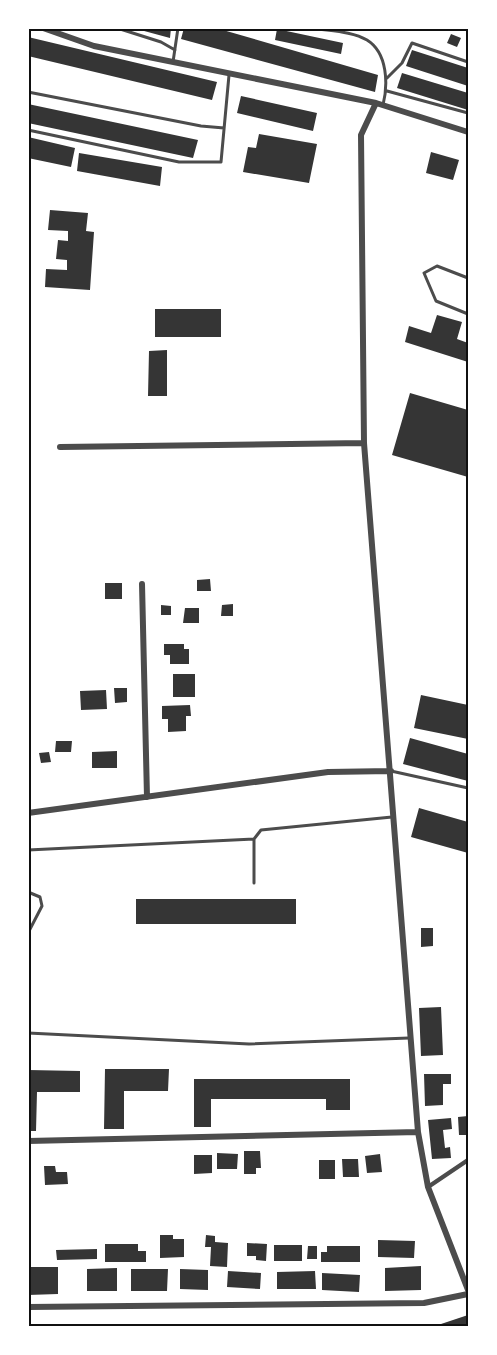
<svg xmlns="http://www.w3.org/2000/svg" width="497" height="1355" font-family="'Work Sans',sans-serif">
<rect width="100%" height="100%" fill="#fff"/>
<path fill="#353535" d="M133 28H171L170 38Z
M184 28H216L378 75 375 92 181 39Z
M277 29 343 43 341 54 275 40Z
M451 34 461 38 457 47 447 43Z
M28 37 217 82 212 100 28 56Z
M412 50 468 68V86L406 66Z
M402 73 468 93V110L397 88Z
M241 96 317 113 313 131 237 113Z
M28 104 198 140 193 158 28 123Z
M259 134 317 144 309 183 243 172 248 147 256 148Z
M28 137 75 148 71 167 28 158Z
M431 152 459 160 453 180 426 173Z
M79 153 162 167 160 186 77 171Z
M50 210 88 213 86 231 94 232 90 290 45 287 46 269 67 270V260L56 259 58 240 68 241V231L48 230Z
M155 309H221V337H155Z
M437 315 462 322 457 339 468 343V362L405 342 409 326 431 333Z
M167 350V396H148L149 351Z
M410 393 468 410V477L392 455Z
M210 579 211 591H197V580Z
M105 583H122V599H105Z
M233 604V616H221L222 605Z
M161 605 171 606V615H161Z
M185 608H199V623H183Z
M164 644H184V649H189V664H170V655H164Z
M173 674H195V697H173Z
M114 688H127V702L115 703Z
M106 690 107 709 81 710 80 691Z
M421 695 468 705V739L414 728Z
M190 705 191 716H186V731L168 732V719H162V706Z
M410 738 468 754V781L403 764Z
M56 741H72L71 752H55Z
M117 751V768H92V752Z
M49 752 51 762 41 763 39 753Z
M419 808 468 822V853L411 837Z
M136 899H296V924H136Z
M421 928H433V946L421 947Z
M441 1007 443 1055 421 1056 419 1008Z
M105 1069H169L168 1091H124V1129H104Z
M28 1070 80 1071V1092H37L36 1131H28Z
M424 1074H451V1084H443V1105L425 1106Z
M194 1079H350V1110H326V1099H211V1127H194Z
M468 1116V1135H459L458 1117Z
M451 1118 452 1129 443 1130 445 1148 450 1147 451 1158 432 1159 428 1120Z
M244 1151H260L261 1168H256V1174H244Z
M217 1153 238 1154 237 1169H217Z
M380 1154 382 1172 367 1173 365 1156Z
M194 1155H212V1173L194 1174Z
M342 1159H358L359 1177H343Z
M319 1160H335V1179H319Z
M44 1166H55L56 1172H67L68 1184 45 1185Z
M160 1235H173V1239H184V1257L160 1258Z
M206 1235 215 1236V1242L228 1243 227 1267 210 1266 211 1247H205Z
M378 1240 415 1241 414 1258 378 1257Z
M247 1243 267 1244 266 1261 256 1260V1256H247Z
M105 1244H138V1251H146V1262H105Z
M274 1245H302V1261H274Z
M308 1246H317V1259H307Z
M327 1246H360V1262H321V1252H327Z
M97 1249V1259L57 1260 56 1250Z
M421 1266V1290L385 1291V1268Z
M28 1267H58V1294L28 1295Z
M117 1268V1291H87V1269Z
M131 1269H168L167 1291H131Z
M180 1269 208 1270V1290L180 1289Z
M228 1271 261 1273 260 1289 227 1287Z
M315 1271 316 1289H277V1272Z
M322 1273 360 1275 359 1292 322 1290Z
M468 1315V1326H435Z"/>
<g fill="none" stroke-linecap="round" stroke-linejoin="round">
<path stroke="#4c4c4c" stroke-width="3" d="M117 28 161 42 175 50
M312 28C329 31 352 31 367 40 388 53 388 85 383 105
M173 62 178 28
M387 78 402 63 412 43 468 62
M387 91 468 113
M28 92 201 126 224 128
M28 130 179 162H221L229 75
M468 278 437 266 424 273 436 301 468 314
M391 771 468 788
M28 850 254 839
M254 883V839L261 830 392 817
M28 892 40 897 42 906 28 933
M28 1033 249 1044 409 1038"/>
<path stroke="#4c4c4c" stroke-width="4.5" d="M428 1187 468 1160"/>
<path stroke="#4c4c4c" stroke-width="6" d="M43 28 94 46 376 103 468 132
M376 103 361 135 364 443 418 1132 428 1187 468 1290
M60 447 364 443
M142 584 147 797
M28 813 328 772 391 771
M28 1141 418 1132
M28 1307 424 1303 468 1294"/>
</g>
<rect width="497" height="1355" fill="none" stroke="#ffffff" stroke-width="60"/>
<rect x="30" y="30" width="437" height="1295" fill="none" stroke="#111" stroke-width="2"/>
</svg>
